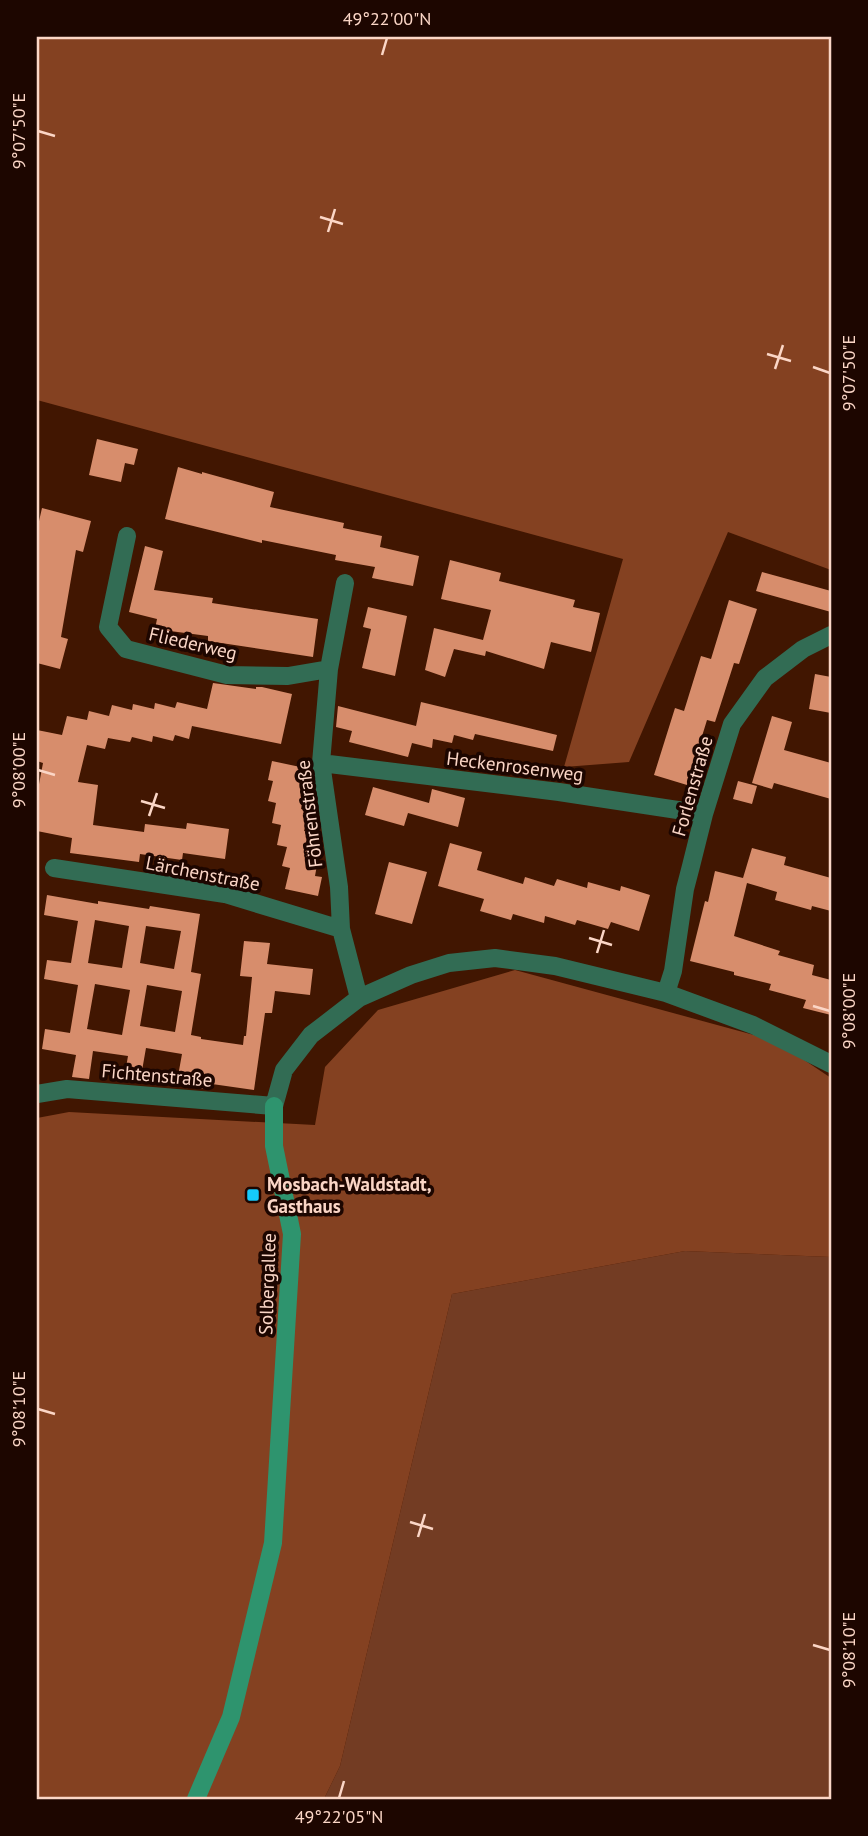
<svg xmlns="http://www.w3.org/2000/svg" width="868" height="1836" font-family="'PT Sans',sans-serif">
<rect width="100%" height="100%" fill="#411601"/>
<path fill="#733c23" d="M685 1251 831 1257V1799H324L340 1766 452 1294Z"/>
<path fill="#844121" d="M37 37H831V570L728 532 629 762 564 767 623 559 37 400Z
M515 970 776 1041 831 1078V1257L685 1251 452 1294 340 1766 324 1799H37V1118L69 1112 315 1125 325 1067 378 1010Z"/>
<path fill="#d78d6c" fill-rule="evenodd" d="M97 439 138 449 134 465 125 463 121 482 89 475Z
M178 467 202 474V472L274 492 270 507 344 523 343 528 382 536 380 547 419 556 413 586 372 578 375 567 335 560 336 555 262 540V543L165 519Z
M42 508 91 521 83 552 76 550 61 637 68 639 60 669 37 663V530Z
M145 546 163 551 154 590 213 598 212 603 318 619 313 657 208 641V636L155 629 157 619 129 612Z
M450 560 501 573 499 581 575 600 573 607 600 613 591 652 551 642 544 669 486 651 485 656 454 649 445 677 425 670 434 628 483 640 491 610 441 599Z
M762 572 831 591V612L756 591Z
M729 600 757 609 739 664 734 663 715 722 707 720 687 785 654 775 675 708 684 711 701 656 711 659Z
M368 607 407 616 395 676 362 668 371 629 363 627Z
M815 674 831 677V713L809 709Z
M213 683 256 689V687H262L292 694 281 744 192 726 189 739 175 735 173 741 153 736 152 742 132 737 130 742 108 738 105 749 87 745 78 782 98 785 93 825 144 832 145 824 186 829 187 823 229 829 225 859 183 853 182 860 140 854 139 862 70 853 72 838 37 831V795L43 763 37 761V730L62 735 67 716 87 720 89 711 109 716 112 705 132 710 133 704 154 709 155 703 175 708 177 702 207 709Z
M421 702 557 735 553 751 475 734 473 740 454 735 452 743 433 739 432 748 412 743 408 757 349 742 352 731 336 727 338 706 416 726Z
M772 716 792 722 784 750 831 763V799L774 783 772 789 752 783Z
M272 761 305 768 301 788 305 789 301 809 309 811 304 831 314 833 309 852 319 854 315 876 322 877 318 896 285 889 290 868 282 866 287 847 277 845 281 825 272 823 276 803 268 801 273 781 268 780Z
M738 781 757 786 752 804 733 799Z
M373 787 429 803 432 789 465 798 458 827 408 813 404 826 365 815Z
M450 843 482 852 477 870 523 884 525 877 554 886 557 879 587 888 588 882 620 891 621 886 650 895 639 931 611 922 608 929 577 920 575 925 545 916 544 923 513 914 511 920 480 911 484 899 438 886Z
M752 848 786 857 784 865 831 878V911L812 906 811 910 775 900 777 892 747 883 734 936 780 951 778 955 814 965 812 975 831 980V1015L803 1008 806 1000 769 990 771 984 734 975V972L690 961 705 901 708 902 715 871 743 878Z
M389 862 427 872 412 924 375 914Z
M47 895 98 904V901L149 909 150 906 200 914 191 972 201 974 191 1035 201 1037V1039L243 1045 244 1036H246L252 977 240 976 244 941 270 943 267 964 313 969 310 995 275 991 272 1013H265L254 1090 212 1084 211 1089 194 1088 195 1080 178 1076 182 1054 146 1048 140 1082 124 1079 128 1056 93 1051 89 1079 72 1077 76 1055 42 1049 45 1029 70 1033 78 985 44 979 47 960 71 963 78 921 44 915ZM95 920 129 926 122 968 88 963ZM146 926 181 931 174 969 140 963ZM95 984 130 990 122 1035 87 1029ZM147 985 182 991 175 1032 140 1026Z"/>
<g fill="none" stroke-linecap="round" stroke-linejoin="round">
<path stroke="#326c54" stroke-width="18" d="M127 536 108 627 126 649 227 675 288 676 329 669
M345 583 329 669 321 763 339 887 341 929 359 998
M321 763 559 792 704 814
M54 868 225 894 341 929
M666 993 673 971 685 889 691 866 704 814 732 724 765 678 803 649 831 635
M37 1094 67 1089 274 1106 284 1070 311 1035 359 998 411 975 449 963 495 958 555 966 666 993 753 1025 831 1064"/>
<path stroke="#2e946e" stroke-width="18" d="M196 1799 231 1717 273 1543 292 1234 274 1146V1106"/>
</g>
<path fill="none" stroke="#fbd6c6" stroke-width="2.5" d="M382 55 387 38M38 131 55 136M320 217 343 224M328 232 335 209M767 354 791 361M813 367 830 373M775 369 783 345M38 770 55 775M141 801 165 808M149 816 157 793M589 938 612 945M597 953 604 930M813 1006 830 1011M38 1409 55 1414M410 1522 433 1529M418 1537 425 1514M813 1645 830 1650M339 1798 344 1781"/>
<rect fill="#15cafb" stroke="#1d0600" stroke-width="2.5" x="246" y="1188" width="14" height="14" rx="3.5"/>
<g text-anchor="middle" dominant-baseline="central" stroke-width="7" stroke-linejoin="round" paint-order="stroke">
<g font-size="19" fill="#fbd6c6" stroke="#1d0600">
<text transform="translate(193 643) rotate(13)">Fliederweg</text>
<text transform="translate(515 766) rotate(7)">Heckenrosenweg</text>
<text transform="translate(692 786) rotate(-74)">Forlenstraße</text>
<text transform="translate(309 814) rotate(-97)">Föhrenstraße</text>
<text transform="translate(203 873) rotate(11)">Lärchenstraße</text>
<text transform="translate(157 1075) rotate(5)">Fichtenstraße</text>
<text transform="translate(267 1284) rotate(-88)">Solbergallee</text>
</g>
<g font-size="19" font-weight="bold" fill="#fbd6c6" stroke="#1d0600" text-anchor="start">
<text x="267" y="1184">Mosbach-Waldstadt,<tspan x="267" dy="22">Gasthaus</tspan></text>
</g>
</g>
<rect width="868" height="1836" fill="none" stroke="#1d0600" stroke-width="77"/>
<rect x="38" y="38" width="792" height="1760" fill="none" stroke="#fbd6c6" stroke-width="2.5"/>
<g font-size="18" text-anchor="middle" fill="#fbd6c6">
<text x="387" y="25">49°22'00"N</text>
<text transform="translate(19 131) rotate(-90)" y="6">9°07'50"E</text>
<text transform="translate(849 373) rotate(-90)" y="6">9°07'50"E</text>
<text transform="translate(19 770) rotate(-90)" y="6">9°08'00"E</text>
<text transform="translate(849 1011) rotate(-90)" y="6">9°08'00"E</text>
<text transform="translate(19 1409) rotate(-90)" y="6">9°08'10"E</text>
<text transform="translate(849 1650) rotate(-90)" y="6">9°08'10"E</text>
<text x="339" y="1823">49°22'05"N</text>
</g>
</svg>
